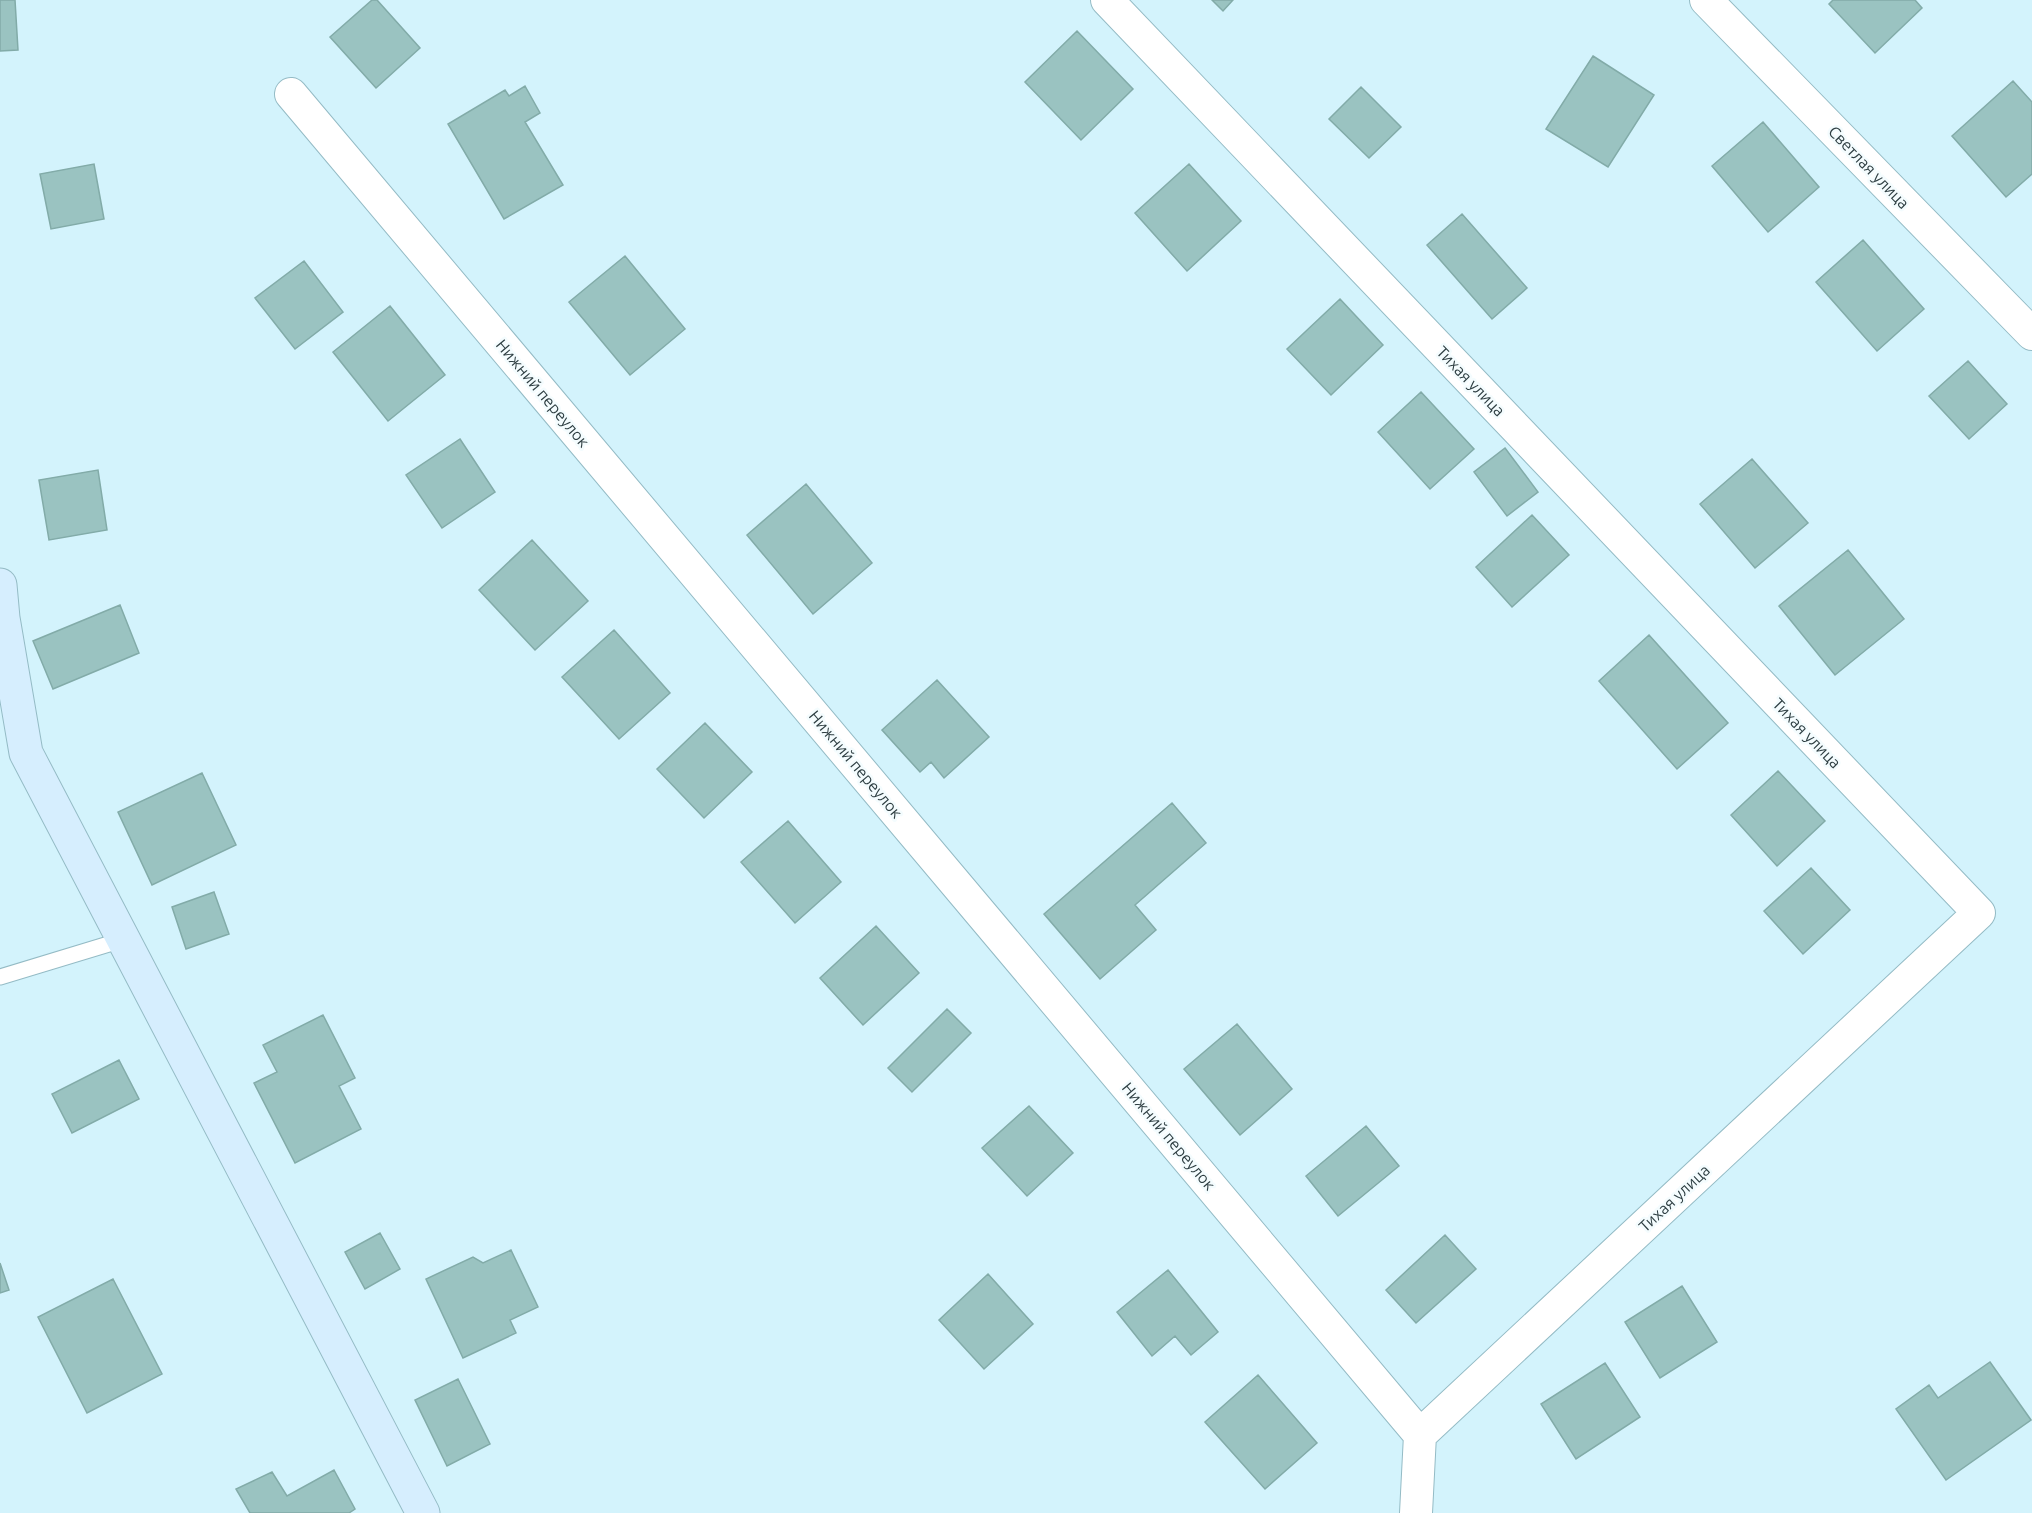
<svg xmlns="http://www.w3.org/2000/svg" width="2032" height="1513" font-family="Ubuntu,sans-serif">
<rect width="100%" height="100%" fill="#d3f3fc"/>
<path fill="#9ac3c1" stroke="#82aba8" stroke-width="1.5" d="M0 0H15L18 50 0 51Z
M372 0H377L420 48 376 88 330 37Z
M1212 0H1233L1223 11Z
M1833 0H1915L1922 8 1875 53 1829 4Z
M1077 31 1133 89 1081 140 1025 82Z
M1593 56 1654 95 1608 167 1546 129Z
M2013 81 2032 102V174L2006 197 1952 136Z
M525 86 540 113 525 122 563 185 504 219 448 124 505 90 509 96Z
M1361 87 1401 127 1369 158 1329 119Z
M1763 122 1819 187 1768 232 1712 166Z
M94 164 104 219 51 229 40 174Z
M1189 164 1241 221 1187 271 1135 213Z
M1462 214 1527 288 1492 319 1427 245Z
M1863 240 1924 309 1877 351 1816 282Z
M625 256 685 329 630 375 569 302Z
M304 261 343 312 295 349 255 298Z
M1340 299 1383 345 1331 395 1287 349Z
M390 306 445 375 388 421 333 352Z
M1968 361 2007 404 1969 439 1929 396Z
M1421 392 1474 449 1430 489 1378 432Z
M460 439 495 492 442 528 406 475Z
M1505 448 1538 492 1507 516 1474 472Z
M1752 459 1808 523 1755 568 1700 504Z
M98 470 107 530 49 540 39 480Z
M806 484 872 563 813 614 747 535Z
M1532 515 1569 555 1512 607 1476 567Z
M532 540 588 601 535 650 479 590Z
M1848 550 1904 619 1835 675 1779 606Z
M120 605 139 653 53 689 33 641Z
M614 630 670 693 619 739 562 677Z
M1649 635 1728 723 1677 769 1599 681Z
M937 680 989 737 944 778 931 762 920 772 882 730Z
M705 723 752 772 704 818 657 769Z
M1778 771 1825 821 1777 866 1731 815Z
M202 773 236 845 152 885 118 812Z
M1172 803 1206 843 1135 905 1156 930 1100 979 1044 914Z
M788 821 841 882 795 923 741 862Z
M1811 868 1850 910 1803 954 1764 911Z
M214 892 229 934 186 949 172 907Z
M876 926 919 973 863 1025 820 978Z
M947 1009 971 1033 912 1092 888 1068Z
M323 1015 355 1078 339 1086 361 1129 295 1163 254 1083 277 1072 263 1045Z
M1237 1024 1292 1089 1240 1135 1184 1069Z
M119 1060 139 1099 72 1133 52 1094Z
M1029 1106 1073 1153 1027 1196 982 1148Z
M1366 1126 1399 1166 1338 1216 1306 1176Z
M380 1233 400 1269 365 1289 345 1252Z
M1445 1235 1476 1269 1416 1323 1386 1290Z
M511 1250 538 1307 510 1320 516 1333 463 1358 426 1279 473 1257 483 1263Z
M0 1263 9 1290 0 1293Z
M1168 1270 1218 1332 1191 1355 1175 1336 1152 1356 1117 1312Z
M988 1274 1033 1324 984 1369 939 1320Z
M113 1279 162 1374 87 1413 38 1317Z
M1682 1286 1717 1342 1660 1378 1625 1322Z
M1990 1362 2031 1420 1946 1480 1896 1409 1929 1385 1938 1398Z
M1605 1363 1640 1417 1576 1459 1541 1404Z
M1258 1375 1317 1443 1265 1489 1205 1422Z
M458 1379 490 1444 447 1466 415 1400Z
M334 1470 355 1509 349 1513H250L236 1489 272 1472 287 1496Z"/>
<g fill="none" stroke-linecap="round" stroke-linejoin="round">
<g stroke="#94bbc5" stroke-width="17">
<path id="lane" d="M0 977 122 940"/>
</g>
<g stroke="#94bbc5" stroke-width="34">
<path id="street" d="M1107 0 1979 913 1420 1435
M1706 0 2032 334
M291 94 1420 1435
M1416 1513 1420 1435"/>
</g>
<g stroke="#94bbc5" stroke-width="35">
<path id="secondary" d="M0 585 3 618 26 753 423 1513"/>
</g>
<use href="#lane" stroke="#fff" stroke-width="15"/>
<use href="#street" stroke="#fff" stroke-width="32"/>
<use href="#secondary" stroke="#d6eefe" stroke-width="33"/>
</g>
<g text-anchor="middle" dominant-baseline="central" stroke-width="5" stroke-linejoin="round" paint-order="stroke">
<g font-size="16" fill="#2e3e42" stroke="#f4fcfe">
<text transform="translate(1869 167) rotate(46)">Светлая улица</text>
<text transform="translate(1471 381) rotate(46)">Тихая улица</text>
<text transform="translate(543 393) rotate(50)">Нижний переулок</text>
<text transform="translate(1807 733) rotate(46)">Тихая улица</text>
<text transform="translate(856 764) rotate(50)">Нижний переулок</text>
<text transform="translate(1169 1136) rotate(50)">Нижний переулок</text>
<text transform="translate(1674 1198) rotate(-43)">Тихая улица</text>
</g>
</g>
</svg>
